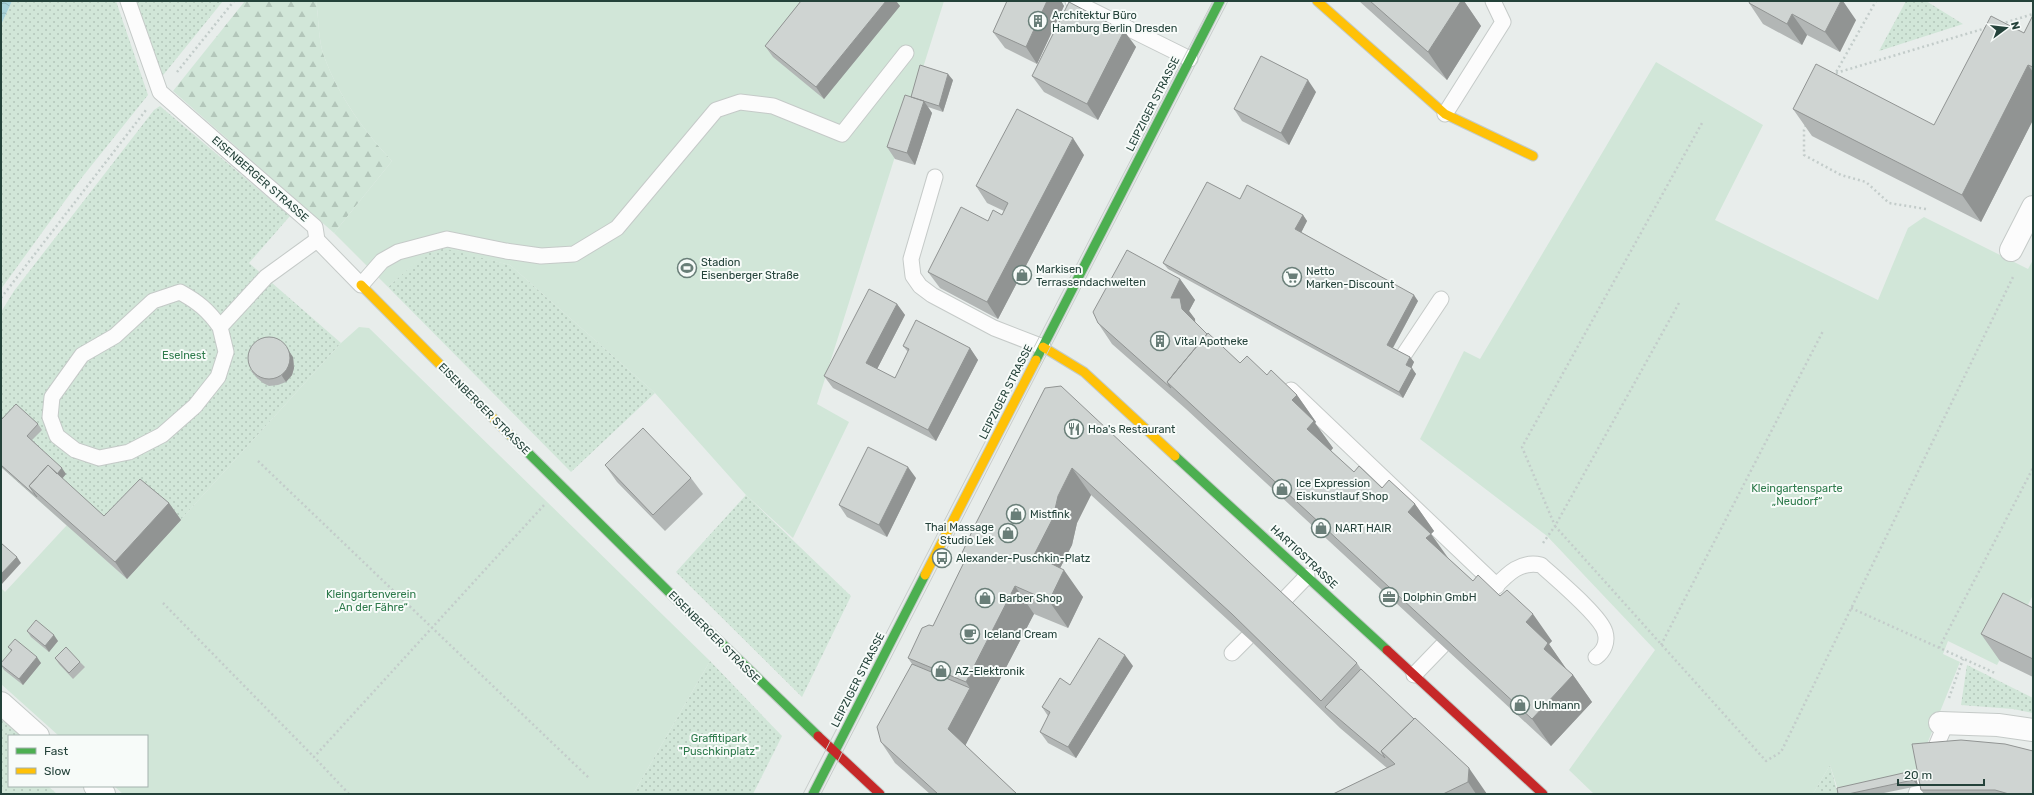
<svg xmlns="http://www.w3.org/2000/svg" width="2034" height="795" font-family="Rubik,sans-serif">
<defs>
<pattern id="grass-dots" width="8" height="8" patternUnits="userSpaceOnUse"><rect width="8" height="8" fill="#d1e6d8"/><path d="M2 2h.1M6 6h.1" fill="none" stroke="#b3c6ba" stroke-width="1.8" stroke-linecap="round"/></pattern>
<pattern id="forest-firs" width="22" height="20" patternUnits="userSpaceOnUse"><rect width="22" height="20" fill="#d1e6d8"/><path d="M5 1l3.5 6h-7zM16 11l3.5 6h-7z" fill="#b3c6ba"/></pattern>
<pattern id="water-waves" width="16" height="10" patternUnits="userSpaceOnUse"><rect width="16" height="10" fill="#a9d4db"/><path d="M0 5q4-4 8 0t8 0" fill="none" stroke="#91b7bd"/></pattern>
</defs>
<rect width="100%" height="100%" fill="#e8edeb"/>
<path fill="url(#grass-dots)" d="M12 1H116L148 95 83 176 1 289V25Z
M133 1H223L160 79Z
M1906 1H1926L1963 24 1879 51Z
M160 106 290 216 249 263 341 343 127 579 1 467V312L14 291 154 110Z
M434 245 510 265 655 393 571 472 388 287Z
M746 495 851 596 802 697 676 572Z
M710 661 782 736 753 794H633Z
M1967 665 2033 698V713L2013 709 1961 705Z
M1 718 21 736H9V786H48L57 794H1Z
M1830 765 1838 794H1813Z"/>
<path fill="url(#forest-firs)" d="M245 1H316C319 18 318 40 324 56 338 95 364 131 392 161L334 233 173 91Z"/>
<path fill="#d1e6d8" d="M316 1H944L817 404 849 422 793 538 746 495 655 393 510 265 434 246 388 287 334 233 392 161C364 131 338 95 324 56 318 40 319 18 316 1Z
M1656 62 1763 125 1715 220 1878 300 1908 228 1924 217 2028 269 2033 260V595L1997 665 1948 641 1943 654 1960 662 1915 774 1838 790 1830 765 1813 794H1594L1569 770 1655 650 1547 536 1420 439 1464 351 1480 359Z
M359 327 369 328 710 661 633 794H123L114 786H147V736H59L1 684V588L5 592 67 525 127 579 341 343Z"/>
<path fill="url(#water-waves)" d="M1 1H12L1 25Z"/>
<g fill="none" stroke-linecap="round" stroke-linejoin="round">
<g stroke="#c5cac8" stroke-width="17">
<path id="lane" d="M128 1 160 92 315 227 317 240 361 285 382 261 398 252 447 239 506 251 541 256 574 254 617 228 716 110 740 102 773 106 842 134 906 53
M1073 1 1190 59
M1445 114 1503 22 1493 1
M935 177 911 259 913 276 920 286 932 295 994 328 1043 347
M220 327C208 310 198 302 180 292L153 301 115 336 82 355 52 397 50 417 57 436 75 450 99 458 129 452 162 435 195 406 218 377 226 352 220 327 266 277 317 240
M1403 356 1441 299
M1291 390 1497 586
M1490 592C1505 577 1518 560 1541 565 1555 578 1601 616 1605 632 1608 642 1604 651 1596 657
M1282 602 1307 576
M1232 653 1247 638
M1414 675 1442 646
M1916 794 1946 723"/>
</g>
<g stroke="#c5cac8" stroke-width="24">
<path id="street" d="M2011 250 2033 207
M1 703 38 736
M1940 723 1998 725 2033 730
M95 786 104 794"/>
</g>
<g stroke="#c3cbc8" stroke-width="11">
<path id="fast" d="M1036 360 1220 1
M510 435 683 606 818 736
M1175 456 1387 650
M813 794 925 575"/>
</g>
<g stroke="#c3cbc8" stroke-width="11">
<path id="slow" d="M1317 1 1445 114 1533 156
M361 285 510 435
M1043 347 1084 372 1175 456
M925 575 1036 360"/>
</g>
<g stroke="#c3cbc8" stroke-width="11">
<path id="jam" d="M1387 650 1543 794
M818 736 880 794"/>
</g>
<path stroke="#c3ccca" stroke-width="2.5" stroke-dasharray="2 3" stroke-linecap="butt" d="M2001 24 2033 14
M177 72 234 1
M1836 73 1986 28
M1834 76 1876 1
M1806 125 1804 130V155L1841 175 1866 182 1889 203 1926 209
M1 298 146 110
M1679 303 1555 526 1766 761 1781 752 2014 275
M258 461 589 778
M1543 543 1555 526 1522 447 1702 123
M163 603 314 757
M1851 608 1995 673
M1661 645 1823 331
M1939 648 2033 468
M1949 698 1963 659
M349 794 314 757 545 504"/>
<use href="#lane" stroke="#fcfcfc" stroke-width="15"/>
<use href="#street" stroke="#fcfcfc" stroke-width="22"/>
<use href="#fast" stroke="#4caf50" stroke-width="9"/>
<use href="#slow" stroke="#ffc107" stroke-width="9"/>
<use href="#jam" stroke="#c62828" stroke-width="9"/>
<path stroke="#c9cdcc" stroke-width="1" d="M803 794 1213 1
M821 794 1228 1"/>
</g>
<path fill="#b2b6b5" d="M801 1H896L900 6 824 99 773 57 765 46Z
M1007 1H1061L1064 6 1037 64 1005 48 993 32Z
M1359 1H1464L1481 26 1447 80Z
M1749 3 1856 20 1840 52 1807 35 1802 45 1763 24Z
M2033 15V120L1981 222 1812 136 1793 109 1934 125 2024 33Z
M1124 31 1136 47 1098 120 1044 92 1032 76Z
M953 80 943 112 928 107 932 113 915 165 895 159 887 147 911 97Z
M1316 92 1289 145 1242 121 1234 109Z
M1084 155 998 319 940 288 928 272 988 221 1002 215 1004 211 987 203 976 186Z
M1240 199 1303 215 1307 221 1301 232 1418 301 1393 348 1410 357 1414 362 1411 368 1416 374 1403 398 1168 269 1163 263Z
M1180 279 1195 300 1189 311 1195 319V322L1207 334 1240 363 1267 375 1297 395 1316 422 1315 423 1333 448 1331 451 1354 472 1382 488 1415 504 1434 531 1431 534 1449 559 1473 581 1500 596 1552 641 1549 644 1567 670 1573 675 1592 702 1551 746 1186 409 1112 344 1098 323Z
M897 304 905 315 877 369 895 378 908 352 903 346 970 348 978 360 936 441 833 388 824 376Z
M293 357 294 368 292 375 286 382 278 385 269 386 263 383 256 377 251 371Z
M1045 388 1357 663 1361 669 1487 794H1333L1387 768 1340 728 1251 641 1091 495 1077 523 1072 545 1060 568 1083 597 1068 628 1034 614 965 745 1017 794H930L895 763 881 742 912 664 908 658 933 626 966 559 962 553Z
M1 420 38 424 42 430 32 440 66 474 62 479 104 516 169 503 181 520 127 579 1 467Z
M605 465 691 478 703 494 665 531 617 482Z
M916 478 887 537 847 517 839 505Z
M2033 608V677L2000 661 1981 634Z
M27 631 58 641 49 652 31 637Z
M8 647 41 663 23 685 4 670 1 665V663L11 651Z
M55 658 80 662 85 667 73 679 59 664Z
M1133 666 1076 758 1048 743 1040 732 1048 716 1042 707 1070 685Z
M2033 751V794H1924L1921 790Z
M1916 777 1918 786 1879 794H1838Z"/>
<path fill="#919493" d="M886 1H896L900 6 824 99 816 87Z
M1047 1H1061L1064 6 1037 64 1026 47Z
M1461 1H1464L1481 26 1447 80 1428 52Z
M1841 1H1843L1856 20 1840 52 1825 32Z
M1792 14 1807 35 1802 45 1787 24Z
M1124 31 1136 47 1098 120 1087 104Z
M2028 65 2033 72V120L1981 222 1962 195Z
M948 74 953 80 943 112 939 106Z
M1308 80 1316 92 1289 145 1281 133Z
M924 101 932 113 915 165 907 153Z
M1073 138 1084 155 998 319 987 302Z
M1303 215 1307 221 1300 235 1295 229Z
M1180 279 1195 300 1189 311 1195 319 1196 330 1171 298Z
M1414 295 1418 301 1391 351 1387 345Z
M897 304 905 315 874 375 866 363Z
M970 348 978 360 936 441 928 430Z
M289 351 293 357 294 368 292 375 286 382 282 376Z
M1410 357 1414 362 1410 371 1406 365Z
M1412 368 1416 374 1403 398 1399 392Z
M1297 395 1316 422 1315 423 1333 448 1326 456 1307 429 1292 400Z
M908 467 916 478 887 537 879 525Z
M62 468 66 474 44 499 39 495Z
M1072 468 1091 495 1077 523 1072 545 1053 582 1034 555 1058 496Z
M169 503 181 520 127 579 115 562Z
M1415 504 1434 531 1431 534 1450 561 1445 565 1408 512Z
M17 557 21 563 1 585V574Z
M1064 570 1083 597 1068 628 1049 601Z
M1015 586 1034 614 963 750 948 729 970 688 966 682Z
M1533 614 1552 641 1549 644 1567 670 1544 649 1526 622Z
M54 635 58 641 49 652 45 646Z
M1125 655 1133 666 1076 758 1068 747Z
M37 657 41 663 23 685 19 679Z
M1573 675 1592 702 1551 746 1532 719Z
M1469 768 1487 794H1476L1468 782Z
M1912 771 1916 777 1918 786 1913 780Z"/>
<path fill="#cfd4d2" stroke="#919493" d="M801 1H886L816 87 765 46Z
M1007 1H1047L1026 47 993 32Z
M1370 1H1461L1428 52Z
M1750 1H1841L1825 32 1792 14 1787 24 1749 3Z
M1069 2 1124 31 1087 104 1032 76Z
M2033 15V67L2028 65 1962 195 1793 109 1816 64 1934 125 1991 16 2024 33Z
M1261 56 1308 80 1281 133 1234 109Z
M920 65 948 74 939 106 911 97Z
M905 95 924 101 907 153 887 147Z
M1017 109 1073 138 987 302 928 272 961 207 988 221 993 210 1002 215 1008 203 976 186Z
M1207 182 1240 199 1247 185 1303 215 1295 229 1414 295 1387 345 1410 357 1406 365 1412 368 1399 392 1163 263Z
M1127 250 1180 279 1171 298H1180L1182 309 1207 334 1167 382 1171 388 1098 323 1093 312Z
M869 289 897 304 866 363 895 378 909 349 903 346 916 320 970 348 928 430 824 376Z
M1208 333 1240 363 1247 356 1267 375 1271 370 1297 395 1292 400 1314 421 1307 429 1354 472 1359 466 1382 488 1389 480 1415 504 1408 512 1431 534 1426 538 1473 581 1478 575 1500 596 1507 590 1533 614 1526 622 1548 643 1544 649 1573 675 1532 719 1167 382Z
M248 358a21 21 0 1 1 42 0a21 21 0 1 1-42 0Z
M1061 386 1357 663 1321 701 1232 614 1072 468 1058 496 1053 518 1034 555 1064 570 1049 601 1015 586 966 682 908 658 922 628 929 625 933 626 967 556 962 553 975 525 1045 388Z
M16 404 38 424 27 436 62 468 57 474 48 465 29 486 37 497 1 465V420Z
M643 428 691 478 653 515 605 465Z
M868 447 908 467 879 525 839 505Z
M48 465 104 516 140 479 169 503 115 562 29 486Z
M1 543 17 557 1 574Z
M2003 593 2033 608V659L1981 634Z
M36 620 54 635 45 646 27 631Z
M1099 638 1125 655 1068 747 1040 732 1050 712 1042 707 1060 678 1070 685Z
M15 639 37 657 19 679 1 665V663L12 650 8 647Z
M66 647 80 662 69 673 55 658Z
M912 664 970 688 948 729 1017 794H938L881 742 877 727Z
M1361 669 1414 719 1381 751 1385 758 1325 707Z
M1415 718 1469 768 1468 782 1443 794H1333L1395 764 1381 751Z
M1961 740 2005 744 2033 751V794H2009L1995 790H1921L1912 744Z
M1912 771 1913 780 1848 794H1838L1837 788Z"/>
<defs>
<g id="building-ring" transform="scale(1)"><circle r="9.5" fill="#f7fbf9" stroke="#697e78" stroke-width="1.5"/><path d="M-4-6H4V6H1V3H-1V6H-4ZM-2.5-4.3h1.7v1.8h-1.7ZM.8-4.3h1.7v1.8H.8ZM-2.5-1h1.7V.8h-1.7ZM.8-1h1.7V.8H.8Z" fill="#697e78"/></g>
<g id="stadium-ring" transform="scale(1)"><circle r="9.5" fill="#f7fbf9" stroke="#697e78" stroke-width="1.5"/><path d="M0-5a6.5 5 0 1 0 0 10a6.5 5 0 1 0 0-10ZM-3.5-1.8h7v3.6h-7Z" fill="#697e78"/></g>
<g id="shop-ring" transform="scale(1)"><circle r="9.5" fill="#f7fbf9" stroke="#697e78" stroke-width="1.5"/><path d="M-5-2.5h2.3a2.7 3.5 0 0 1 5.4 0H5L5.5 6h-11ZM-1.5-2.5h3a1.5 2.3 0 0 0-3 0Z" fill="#697e78"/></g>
<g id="supermarket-ring" transform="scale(1)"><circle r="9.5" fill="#f7fbf9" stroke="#697e78" stroke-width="1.5"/><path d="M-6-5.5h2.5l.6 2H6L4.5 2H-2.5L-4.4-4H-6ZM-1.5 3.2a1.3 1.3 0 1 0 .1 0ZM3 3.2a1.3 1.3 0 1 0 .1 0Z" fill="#697e78"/></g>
<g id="restaurant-ring" transform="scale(1)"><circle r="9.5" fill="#f7fbf9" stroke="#697e78" stroke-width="1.5"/><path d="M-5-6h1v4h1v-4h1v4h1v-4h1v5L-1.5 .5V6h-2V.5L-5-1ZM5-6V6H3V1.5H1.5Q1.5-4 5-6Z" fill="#697e78"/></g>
<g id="bus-ring" transform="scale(1)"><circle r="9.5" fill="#f7fbf9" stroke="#697e78" stroke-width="1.5"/><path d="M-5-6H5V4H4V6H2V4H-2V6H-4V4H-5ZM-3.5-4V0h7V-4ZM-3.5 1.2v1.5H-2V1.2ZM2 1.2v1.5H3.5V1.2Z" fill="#697e78"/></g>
<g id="office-ring" transform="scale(1)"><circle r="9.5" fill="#f7fbf9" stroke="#697e78" stroke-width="1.5"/><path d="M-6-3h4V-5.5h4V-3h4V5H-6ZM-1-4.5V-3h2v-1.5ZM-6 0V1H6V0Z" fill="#697e78"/></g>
<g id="cafe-ring" transform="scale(1)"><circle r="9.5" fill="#f7fbf9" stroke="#697e78" stroke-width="1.5"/><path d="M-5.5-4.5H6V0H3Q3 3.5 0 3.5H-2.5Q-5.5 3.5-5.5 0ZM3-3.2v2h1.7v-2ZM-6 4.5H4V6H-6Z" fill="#697e78"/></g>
</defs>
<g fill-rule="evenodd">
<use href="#building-ring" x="1038" y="21"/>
<use href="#stadium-ring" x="687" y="268"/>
<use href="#shop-ring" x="1022" y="275"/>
<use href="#supermarket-ring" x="1292" y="277"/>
<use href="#building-ring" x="1160" y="341"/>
<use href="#restaurant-ring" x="1074" y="429"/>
<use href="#shop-ring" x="1282" y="489"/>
<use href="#shop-ring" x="1016" y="514"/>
<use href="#shop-ring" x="1321" y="528"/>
<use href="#shop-ring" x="1008" y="533"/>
<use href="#bus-ring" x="942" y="558"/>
<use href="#office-ring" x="1389" y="597"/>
<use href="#shop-ring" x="985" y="598"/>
<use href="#cafe-ring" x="970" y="634"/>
<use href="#shop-ring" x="941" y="671"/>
<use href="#shop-ring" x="1520" y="705"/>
</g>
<g text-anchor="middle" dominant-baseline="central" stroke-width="4" stroke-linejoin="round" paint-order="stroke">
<g font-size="11" fill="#24423a" stroke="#f7fbf9" text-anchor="start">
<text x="1052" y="15">Architektur Büro<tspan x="1052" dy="13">Hamburg Berlin Dresden</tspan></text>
<text x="701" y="262">Stadion<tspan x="701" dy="13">Eisenberger Straße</tspan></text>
<text x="1036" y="269">Markisen<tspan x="1036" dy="13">Terrassendachwelten</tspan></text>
<text x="1306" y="271">Netto<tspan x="1306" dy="13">Marken-Discount</tspan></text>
<text x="1174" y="341">Vital Apotheke</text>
<text x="1088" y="429">Hoa's Restaurant</text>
<text x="1296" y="483">Ice Expression<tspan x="1296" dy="13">Eiskunstlauf Shop</tspan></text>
<text x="1030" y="514">Mistfink</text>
<text x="994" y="527" text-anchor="end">Thai Massage<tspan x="994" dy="13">Studio Lek</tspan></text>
<text x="1335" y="528">NART HAIR</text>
<text x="956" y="558">Alexander-Puschkin-Platz</text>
<text x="1403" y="597">Dolphin GmbH</text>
<text x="999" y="598">Barber Shop</text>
<text x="984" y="634">Iceland Cream</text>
<text x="955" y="671">AZ-Elektronik</text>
<text x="1534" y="705">Uhlmann</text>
</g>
<g font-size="11" fill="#24423a" stroke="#f7fbf9">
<text transform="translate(1153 104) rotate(-63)">LEIPZIGER STRASSE</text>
<text transform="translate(260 179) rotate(41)">EISENBERGER STRASSE</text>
<text transform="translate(1006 392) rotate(-63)">LEIPZIGER STRASSE</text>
<text transform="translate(484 409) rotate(45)">EISENBERGER STRASSE</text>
<text transform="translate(1304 557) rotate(43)">HARTIGSTRASSE</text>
<text transform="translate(714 637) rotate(45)">EISENBERGER STRASSE</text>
<text transform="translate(858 680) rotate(-63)">LEIPZIGER STRASSE</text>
</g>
<g font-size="11" fill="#2d7a4b" stroke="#f7fbf9">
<text x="184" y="355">Eselnest</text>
<text x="1797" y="488">Kleingartensparte<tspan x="1797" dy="13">„Neudorf“</tspan></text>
<text x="371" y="594">Kleingartenverein<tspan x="371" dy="13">„An der Fähre“</tspan></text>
<text x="719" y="738">Graffitipark<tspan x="719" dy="13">"Puschkinplatz"</tspan></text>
</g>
</g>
<rect width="2034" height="795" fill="none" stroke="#24423a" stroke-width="4"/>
<rect x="8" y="735" width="140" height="52" fill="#f7fbf9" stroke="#a3b1ad"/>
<rect x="16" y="748" width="20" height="6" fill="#4caf50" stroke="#a3b1ad"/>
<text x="44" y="755" font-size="12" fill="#24423a">Fast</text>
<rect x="16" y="768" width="20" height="6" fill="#ffc107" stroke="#a3b1ad"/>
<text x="44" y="775" font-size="12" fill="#24423a">Slow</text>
<g transform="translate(2006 28) rotate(75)" stroke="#f7fbf9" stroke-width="3" paint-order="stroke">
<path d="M0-3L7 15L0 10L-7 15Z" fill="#24423a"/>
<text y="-6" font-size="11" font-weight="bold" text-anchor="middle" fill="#24423a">N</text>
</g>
<path d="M1898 779v6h86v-6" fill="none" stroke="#24423a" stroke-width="2"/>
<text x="1904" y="779" font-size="12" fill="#24423a" stroke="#f7fbf9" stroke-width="3" paint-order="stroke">20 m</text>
</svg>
